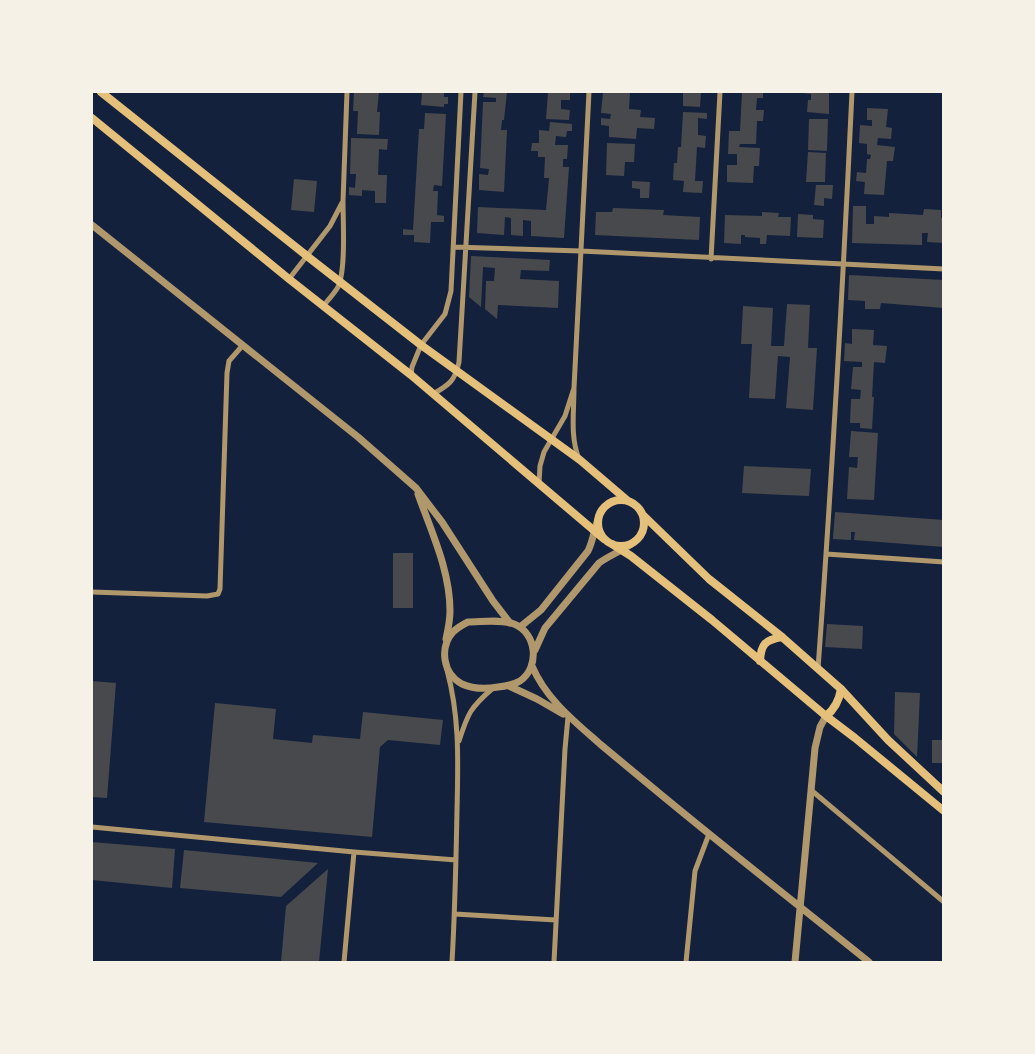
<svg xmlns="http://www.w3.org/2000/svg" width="1035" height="1054" font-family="Lato,sans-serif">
<rect width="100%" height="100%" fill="#14213d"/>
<path fill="#48494c" d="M354 92H379L377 112H380L379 135 357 134 358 111H353Z
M422 92H444V97H448V104H444V107L421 105Z
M484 92H507L504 120H502L501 130H507L504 192 479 190V174L488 175 489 169 480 168 483 102H496V98L483 97Z
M548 92H570V100H561V109L570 110 569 120 546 119Z
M603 92H630L629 109 641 110 640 117 655 118 654 129 637 128 636 139 609 137V126L601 125V118L610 119 611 114 601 113Z
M683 92H701L700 107 683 106Z
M742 92H763V98H757L756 110H764L763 121H757L756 144H740L739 147 760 148 759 166H754L753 183 727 182V165H737V154H728L729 131H740Z
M803 92H829V114L807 112 808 100H811V94L803 93Z
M867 108 888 109 886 127 892 128 891 139 878 138 877 145 895 147 893 161H887L884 195 864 194 865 182 856 181 857 172 866 173 867 159H870L871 155 867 154V144L859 143 860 125 872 126V120H867Z
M683 112 707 113V119L698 118V135L706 136 705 148 697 147 695 181H703L702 193 683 192 684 181 673 180 674 163H677L678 147H681Z
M425 113 446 114 442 186 434 185 433 191H438L437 215 444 216V222H431L430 243 414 242V235H403V229L413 230 419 129H424Z
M809 119H828L827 151 808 150Z
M550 122 572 124V131H567L566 137 556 136 555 145H568L567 159H563V167H569L564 238 531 236V221L523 220V236L511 235V218L505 217 504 235 477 233 478 207 546 210 549 178H544L545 157H538V151H531L532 143H539V130L549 131Z
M351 138 388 139 387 150 379 149 378 175H387L386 203H375V191L362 190V196L349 195V187L355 188 356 174H350Z
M607 143 635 144 634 162H625L624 176 606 175Z
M808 152 826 153 825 182H806Z
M294 179 317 181 314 212 291 210Z
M632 181 650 182 649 198H640V189L632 188Z
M816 185H833L832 199 824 198V206L814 205Z
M853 206H866V224H874V216L889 217V213L923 215 924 209 941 210V218H944V243L927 242 928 233H922V245L852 243Z
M613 208 664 210 663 215 700 217 699 240 595 235 596 212H612Z
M762 212 779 213 778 217H791L790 236 767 235 766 244H760V238L745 237V235H741V244L724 243 725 215 762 216Z
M798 214 813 215V219L824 220 823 238 797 237Z
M471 256 550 260 549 271 521 270 520 279 559 281 558 308 498 305 497 319 485 309 486 281H494L495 268 483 267 481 307 469 297Z
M849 275 944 280V308L881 303 880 309H865V301L848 300Z
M787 304 810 305 808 348H817L813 410 786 408 790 357 778 356 775 399 749 398 752 344H741L743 306 773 308 771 346H784Z
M852 329 874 330 873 345 887 346 885 363 874 362 872 397H874L872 429 860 428V423H850L851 399H860L861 390 851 389 853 367H862V362L844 361 845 343 852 344Z
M851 431 878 433 874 500 847 499 849 467 857 468 858 457H849Z
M744 466 811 469 809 496 742 493Z
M835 512 944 520V547L854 540 855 532H851V540L833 539Z
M393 553H413V608H393Z
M827 624 863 626 862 649 825 647Z
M92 681 116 683 107 798 92 797Z
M895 692 920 693 917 757 894 734Z
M215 703 276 709 273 739 312 743 313 735 360 739 363 712 443 720 440 745 388 740 380 747 372 837 204 822Z
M932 740H944V763H932Z
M92 842 175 849 172 888 92 880Z
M184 850 318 863 281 897 180 888Z
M328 869 319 962H281L286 906Z"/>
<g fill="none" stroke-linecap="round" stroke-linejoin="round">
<path stroke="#b1986c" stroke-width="5" d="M343 201 347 92
M453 247 581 251 944 269
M711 259 720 92
M289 279 330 226 343 201C343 222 346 270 338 287 334 294 328 300 323 306
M411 375 412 367 421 345 445 314 451 291 461 92
M574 388 589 92
M433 394C449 385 455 381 459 362L475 92
M539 483 540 466 544 452 565 416 574 388C574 412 570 437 579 459
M826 554 944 562
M92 592 207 596 218 594 220 589 227 373 229 361 243 345
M818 669C832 477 843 284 852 92
M447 670C460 718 458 762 457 811 456 862 455 912 452 962
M459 741C468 713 470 708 493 688
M811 790 944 902
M92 827 354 852 456 860
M455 914 556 920
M344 962 354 852
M554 962 565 749 568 717
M686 962 695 871 709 834"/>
<path stroke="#b1986c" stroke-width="7" d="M92 225 358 437 416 488 442 522 493 601 510 623
M418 494C431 531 450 570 450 611 450 620 448 630 446 639
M468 622C482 622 501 619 514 624 537 633 540 667 520 681 513 685 506 686 498 687 487 689 473 689 462 684 443 674 439 648 453 632 457 628 462 625 468 622Z
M520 627 541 610 588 551C593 541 594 530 598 519
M535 650 545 628 599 563C610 555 622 551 633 543
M532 666C546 699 574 721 600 744 618 759 635 773 653 788 724 847 797 904 869 962
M509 686 537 699 563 714
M795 962 815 748 820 727 826 716"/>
<path stroke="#e5c07b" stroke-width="8" d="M101 92 307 256 421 345 580 460 628 501
M92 118 289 279 411 375 604 539
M598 523a23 23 0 1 1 46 0a23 23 0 1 1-46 0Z
M643 515 709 579 782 637 841 689 888 740 944 792
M612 544 631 556 712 620 826 716 855 738 944 811
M760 661C761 644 765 640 782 637
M826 716C835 709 839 701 841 689"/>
</g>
<rect width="1035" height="1054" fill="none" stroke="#f6f1e7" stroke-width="186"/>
</svg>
